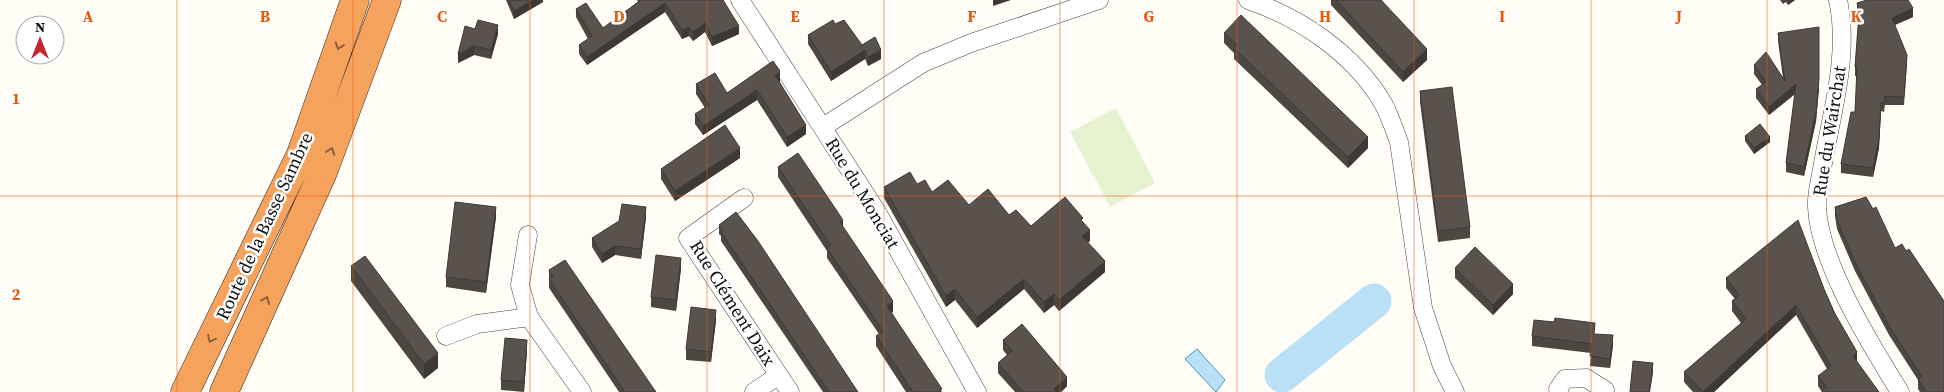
<svg xmlns="http://www.w3.org/2000/svg" width="1944" height="392" font-family="'Source Serif 4',serif">
<rect width="100%" height="100%" fill="#fffdf5"/>
<path fill="#e6f2cf" d="M1116 108 1155 183 1110 207 1070 132Z"/>
<path fill="#b9e0f7" stroke="#3f96cf" d="M1197 349 1225 380 1216 392 1185 359Z"/>
<g fill="none" stroke-linecap="round" stroke-linejoin="round">
<path stroke="#b9e0f7" stroke-width="35" d="M1282 375 1374 301"/>
<g stroke="#444" stroke-width="19">
<path id="street" d="M740 0 877 212 977 392
M1248 0C1301 18 1354 54 1383 103 1390 116 1394 129 1399 142L1423 308 1442 366 1455 392
M1838 0C1850 56 1831 114 1822 169 1820 181 1816 195 1817 207 1819 262 1871 345 1900 392
M823 127 923 63 971 43 1099 0
M744 198 688 238 790 392
M529 317 582 392
M446 336 477 324 529 317 520 285 528 235
M754 392 779 375
M1559 392 1558 389 1565 379 1586 378 1605 390V392"/>
</g>
<g stroke="#222" stroke-width="29">
<path id="highway" d="M185 392 301 154 355 0
M224 392 323 172 387 0"/>
</g>
<use href="#street" stroke="#fff" stroke-width="18"/>
<use href="#highway" stroke="#f5a25d" stroke-width="28"/>
</g>
<path fill="#4d4742" d="M506 0H543V2L514 19Z
M637 0H723L739 34 712 46 705 32 693 41 689 36 682 39 665 12 587 65 579 54V45L588 39 576 17V9L603 28 638 2Z
M1331 0H1381L1427 60 1403 82 1331 5Z
M1780 0H1795L1788 5 1786 2 1783 4Z
M1857 3 1913 17 1895 25 1907 63 1904 105H1885L1884 112 1881 111 1879 148 1873 177 1841 173V164L1855 112 1857 76H1855V67L1859 20 1857 12Z
M835 24 862 45 881 59 868 66 865 59 831 81 808 44V35Z
M475 29 498 34 491 59 474 55 458 63Z
M1224 33 1368 148 1348 168 1234 59V53L1224 43Z
M1778 33 1819 88 1816 121 1804 176 1786 172V163L1795 94 1769 115 1756 98V89L1762 85 1754 74V65L1783 78 1778 41Z
M780 81 779 82 806 134 787 147 757 100 703 135 695 124V114L705 108 696 94V84L727 93Z
M1420 91 1470 227V238L1438 242 1420 102Z
M1745 136 1770 142 1754 154 1745 141Z
M740 158 675 201 661 179V169Z
M778 167 843 228 893 312 891 313 942 392H906L876 346V336L879 334 827 258V251L778 177Z
M917 184 932 192 1031 226 1083 222 1090 241 1088 242 1105 272 1059 311 1054 305 1044 313 1024 289 977 328 955 300 946 307 884 198V187Z
M1835 207 1895 248 1906 251 1944 392H1920L1918 389V380L1889 335 1855 271 1837 229 1835 216Z
M496 217 486 293 446 287V277Z
M646 217 641 259 615 255 602 263 592 247V238Z
M719 225 858 392H823L721 241V236L719 234Z
M351 266 438 368 424 379 351 281Z
M681 268 676 311 651 307V297Z
M1455 268 1513 294 1493 315 1455 278Z
M549 270 656 392H619L549 288Z
M1726 278 1824 289 1857 361 1822 392 1818 386V376L1827 369 1796 315 1714 392H1693L1684 382V372L1741 323 1732 311V301L1735 299 1726 288Z
M716 320 711 362 686 360V349Z
M1554 322 1595 334 1613 345 1610 368 1590 366 1591 353 1532 346V336Z
M1003 340 1067 386 1061 392H1015L998 373V363L1007 355 1003 350Z
M527 350 524 392 501 390V380Z"/>
<path fill="#3f3936" d="M533 0H543V2L514 19V11Z
M993 0H1011L993 6Z
M1788 0H1795L1788 5Z
M665 3V12L587 65V57Z
M1913 8V17L1892 26V18Z
M705 23V32L693 41V32Z
M498 25V34L491 59V50Z
M739 26V34L712 46V37Z
M689 27V36L682 39V30Z
M474 46V55L458 63V54Z
M1427 49V60L1403 82V72Z
M865 50V59L831 81V72Z
M881 50V59L868 66V57Z
M780 71V81L775 85V75Z
M1819 79V88L1816 121 1804 176V167Z
M1796 84V93L1769 115V107Z
M757 90V100L703 135V126Z
M1881 103 1879 148 1873 177V168Z
M806 125V134L787 147V137Z
M1368 137V148L1348 168V157Z
M1770 137V142L1754 154V148Z
M740 148V158L675 201V191Z
M496 207V217L486 293V282Z
M646 207V217L641 259V249Z
M843 220V230L840 222Z
M1090 230V241L1082 246V236Z
M615 246V255L602 263V254Z
M681 258V268L676 311V300Z
M1105 261V272L1059 311V300Z
M1024 279V289L977 328V317Z
M1513 284V294L1493 315V305Z
M955 289V300L946 307V296Z
M1054 294V305L1044 313V302Z
M893 301V312L887 316V306Z
M1796 305V315L1714 392H1703Z
M716 310V320L711 362V352Z
M1613 335V345L1610 368V359Z
M527 340V350L524 392V382Z
M1857 352V363L1853 356Z
M438 353V368L424 379V364Z
M1653 363V373L1650 392H1649Z
M1067 377V386L1061 392H1054V389Z"/>
<path fill="#5a524d" stroke="#3f3936" d="M509 0H533L514 11Z
M641 0H723L739 26 712 37 705 23 693 32 689 27 682 30 665 3 587 57 579 45 592 36 576 9 586 3 603 28Z
M1336 0H1381L1427 49 1403 72Z
M1867 0H1908L1913 8 1892 18 1907 55 1904 97 1885 96 1884 103H1881L1879 139 1873 168 1841 164 1851 112H1855L1857 68 1855 67 1859 13 1857 3Z
M1241 15 1368 137 1348 157 1234 48 1237 45 1224 33Z
M478 20 498 25 491 50 474 46 458 54 465 26 475 29Z
M833 20 835 24 844 20 862 45 875 37 881 50 868 57 865 50 831 72 808 35Z
M1819 27V79L1816 112 1804 167 1786 163 1796 84 1769 107 1756 89 1766 82 1754 65 1766 52 1785 81 1778 33Z
M773 61 780 71 775 75 806 125 787 137 757 90 703 126 695 114 709 105 696 84 715 73 727 93Z
M1452 87 1470 227 1438 231 1420 91Z
M1760 124 1770 137 1754 148 1745 136Z
M725 125 740 148 675 191 661 169Z
M798 153 843 220 840 222 893 301 887 306 942 389 938 392H913L876 336 883 331 827 248 831 246 778 167Z
M910 172 917 184 925 180 932 192 948 180 969 205 988 189 1009 215 1016 210 1031 226 1065 197 1083 218 1081 220 1090 230 1082 236 1105 261 1059 300 1054 294 1044 302 1024 279 977 317 955 289 946 296 884 187Z
M1866 197 1873 209 1876 207 1895 248 1902 244 1906 251 1909 249 1944 301V392H1926L1918 379 1922 377 1889 326 1855 262 1837 220 1835 207Z
M455 202 496 207 486 282 446 277Z
M622 204 646 207 641 249 615 246 602 254 592 238 619 221Z
M736 212 758 241 858 392H829L721 232 723 230 719 225Z
M1798 220 1824 289 1834 312 1857 352 1853 356 1879 392H1822L1827 388 1818 376 1831 366 1796 305 1703 392 1684 372 1746 319 1732 301 1739 295 1726 278Z
M1475 247 1513 284 1493 305 1455 268Z
M656 255 681 258 676 300 651 297Z
M365 256 438 353 424 364 351 266Z
M565 260 656 392H625L549 279 553 277 549 270Z
M691 307 716 310 711 352 686 349Z
M1555 318 1595 323 1594 334 1613 335 1610 359 1590 356 1592 344 1532 336 1534 320 1554 322Z
M1022 324 1067 377 1054 389 1056 392H1023L998 363 1012 351 1003 340Z
M505 338 527 340 524 382 501 380Z
M1633 361 1653 363 1649 392H1630Z"/>
<defs><path id="oneway-chevron" d="M-2-3.5L2.5 0L-2 3.5" fill="none" stroke-width="1.6" stroke-linecap="round" stroke-linejoin="round" transform="scale(1.25)"/></defs>
<g stroke="#8e613b">
<use href="#oneway-chevron" transform="translate(339 46) rotate(109)"/>
<use href="#oneway-chevron" transform="translate(331 151) rotate(-70)"/>
<use href="#oneway-chevron" transform="translate(266 300) rotate(-66)"/>
<use href="#oneway-chevron" transform="translate(211 339) rotate(116)"/>
</g>
<path fill="none" stroke="#e8590c" stroke-width="1" stroke-opacity="0.55" d="M177 0V392M353 0V392M530 0V392M707 0V392M884 0V392M1060 0V392M1237 0V392M1414 0V392M1591 0V392M1767 0V392M0 196H1944"/>
<g text-anchor="middle" dominant-baseline="central" stroke-width="5" stroke-linejoin="round" paint-order="stroke">
<g font-size="18" fill="#111" stroke="#fff">
<text transform="translate(1829 131) rotate(-81)">Rue du Wairchat</text>
<text transform="translate(863 193) rotate(59)">Rue du Monciat</text>
<text transform="translate(264 226) rotate(-65)">Route de la Basse Sambre</text>
<text transform="translate(733 303) rotate(58)">Rue Clément Daix</text>
</g>
</g>
<g font-size="16" text-anchor="middle" font-weight="bold" fill="#e8590c" stroke="#fff" stroke-width="5" stroke-linejoin="round" paint-order="stroke">
<text x="88" y="22">A</text>
<text x="265" y="22">B</text>
<text x="442" y="22">C</text>
<text x="619" y="22">D</text>
<text x="795" y="22">E</text>
<text x="972" y="22">F</text>
<text x="1149" y="22">G</text>
<text x="1325" y="22">H</text>
<text x="1502" y="22">I</text>
<text x="1679" y="22">J</text>
<text x="1856" y="22">K</text>
<text x="16" y="104">1</text>
<text x="16" y="300">2</text>
</g>
<g transform="translate(40 40)"><circle r="24" fill="#ffffff" stroke="#a0a0a0"/>
<path d="M0-4L9 19L0 12L-9 19Z" fill="#c4262e"/>
<text y="-8" font-size="14" font-weight="bold" text-anchor="middle" fill="#111111">N</text>
</g>
</svg>
